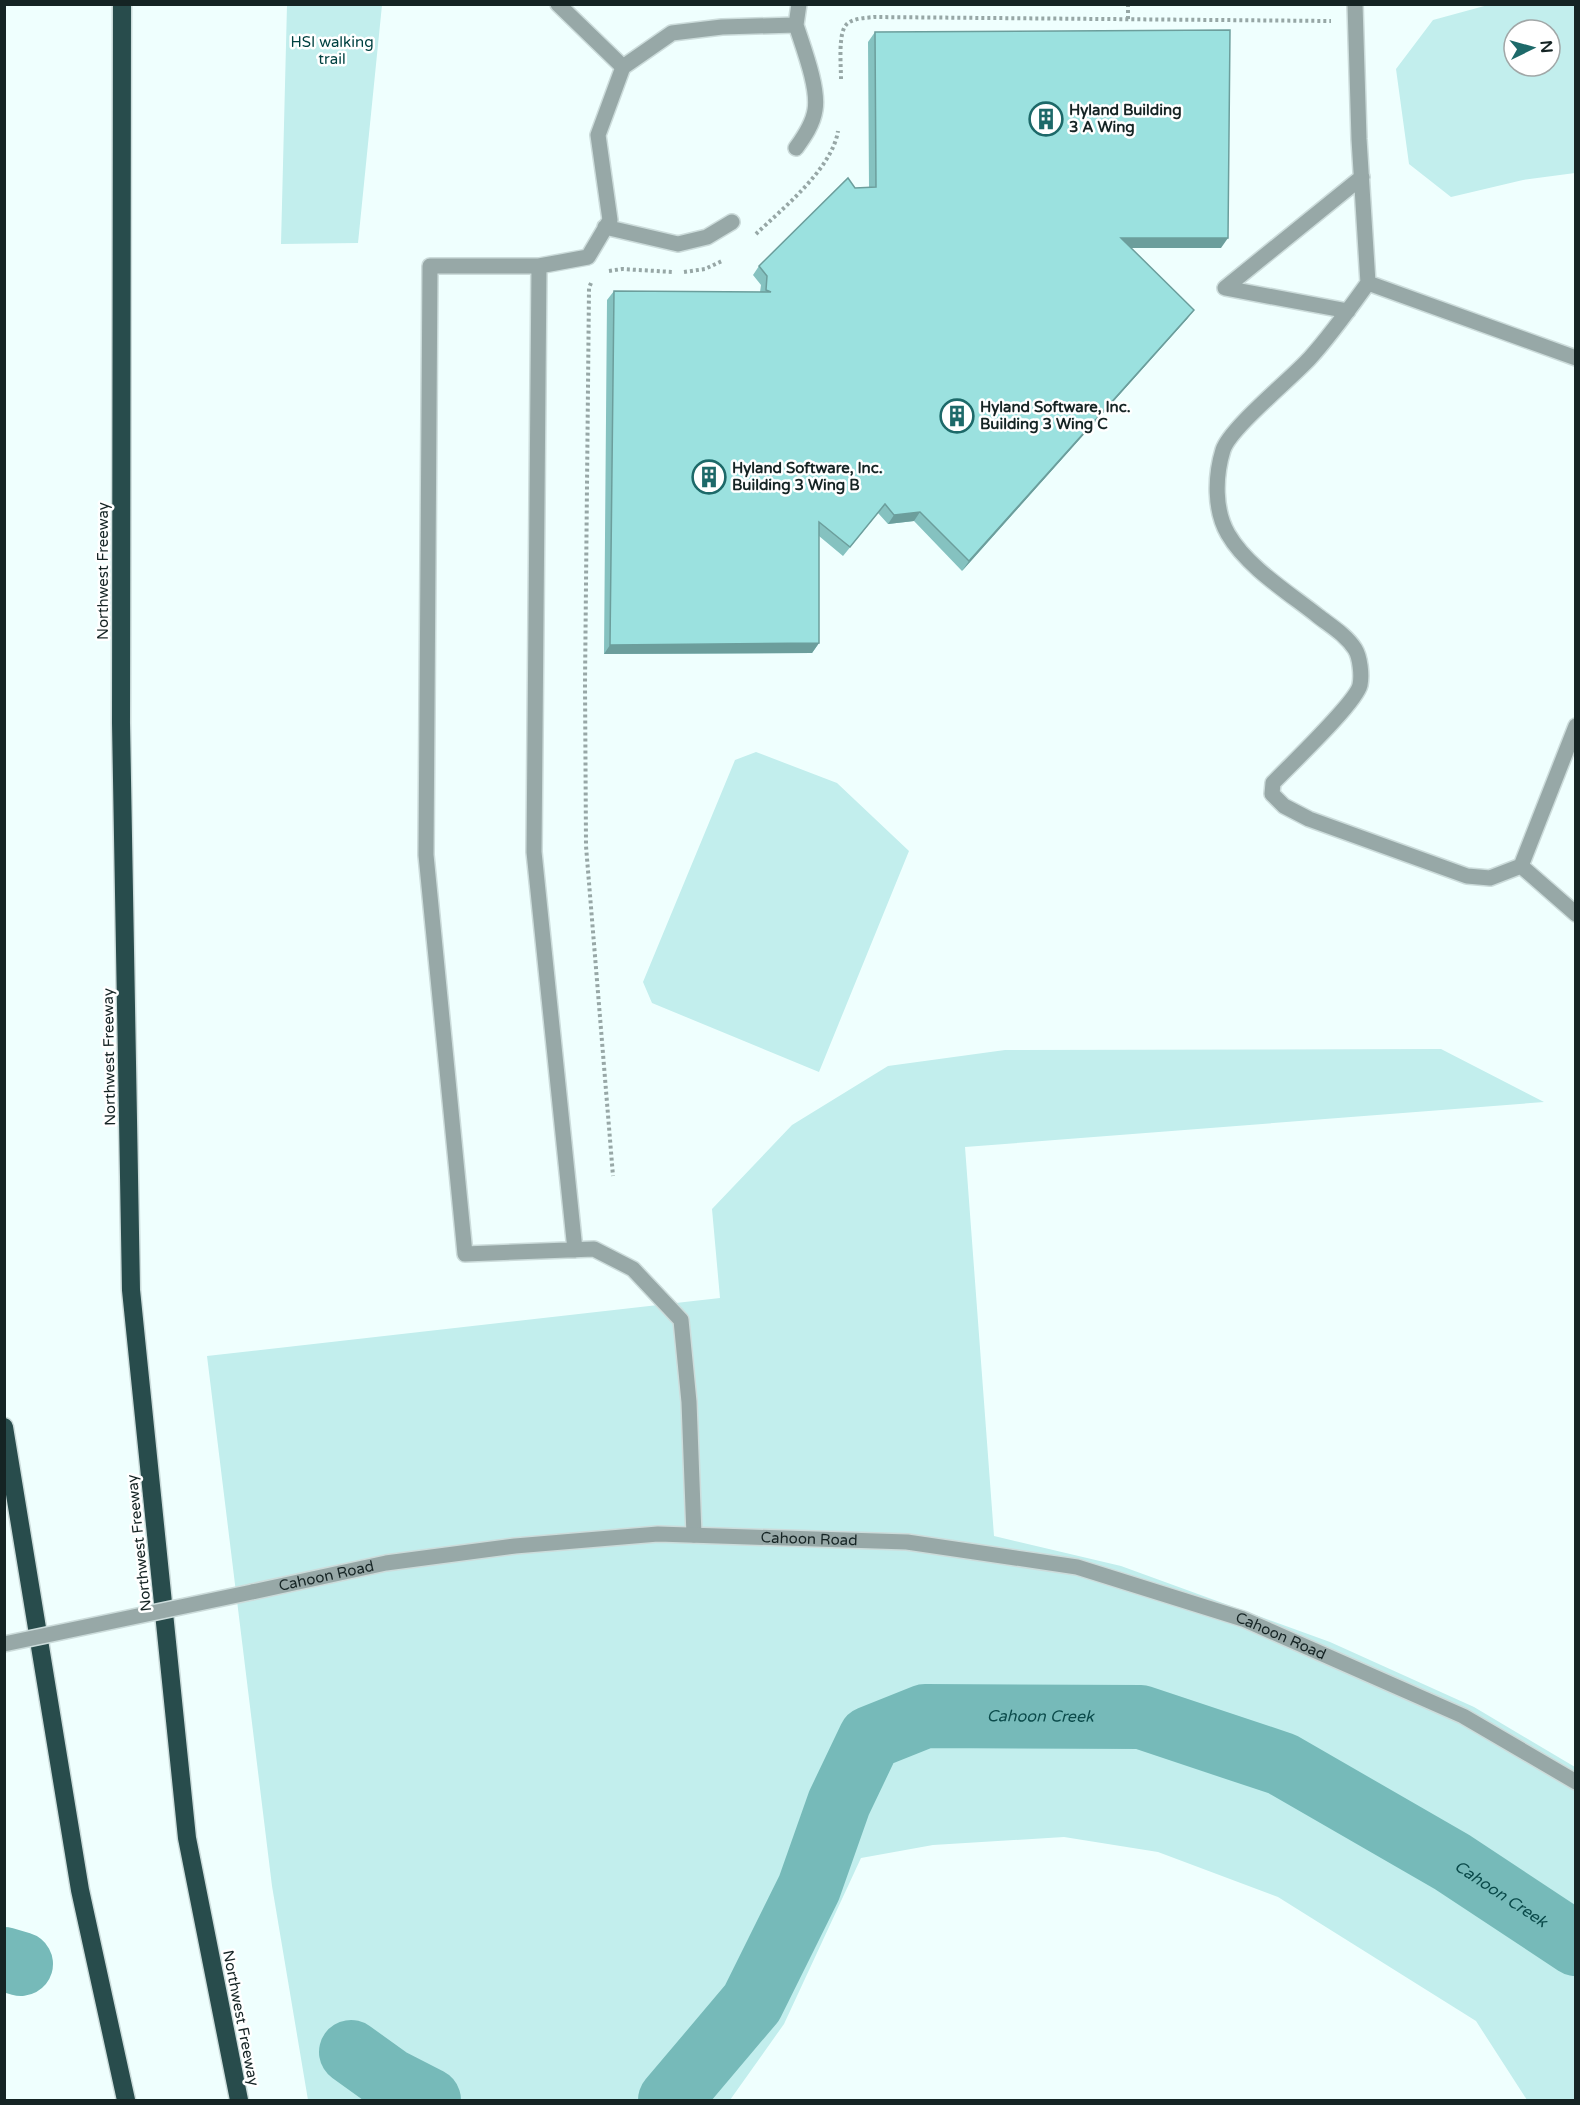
<svg xmlns="http://www.w3.org/2000/svg" width="1580" height="2105" font-family="'Varela Round',sans-serif">
<rect width="100%" height="100%" fill="#effffe"/>
<path fill="#c2eeed" fill-rule="evenodd" d="M287 5H382L358 243 281 244Z
M1488 5H1575V173L1523 180 1451 197 1409 164 1396 69 1433 20ZM1514 30H1550V66H1514Z
M756 752 837 783 909 851 819 1072 652 1003 643 982 735 760Z
M1441 1049 1544 1102 965 1147 994 1536 1121 1566 1330 1642 1474 1707 1575 1767V2100H1527L1476 2021 1278 1897 1158 1852 1064 1837 933 1845 861 1858 784 2024 730 2100H308L272 1886 207 1356 720 1298 712 1209 792 1125 888 1066 1005 1050Z"/>
<g fill="none" stroke-linecap="round" stroke-linejoin="round">
<g stroke="#76bab9" stroke-width="64">
<path d="M4 1959 21 1964"/>
<path d="M351 2052 390 2080 429 2100"/>
<path id="s1" d="M670 2100 752 2003 809 1888 839 1803 870 1738 925 1716 1141 1717 1282 1764 1452 1862 1576 1944"/>
</g>
<g stroke="#ccdcdb" stroke-width="18">
<path id="service" d="M558 4 623 67 598 135 610 220 588 257 539 266H430L426 855 465 1254 594 1249 633 1269 681 1320 689 1402 694 1535
M1355 4 1359 139 1368 283C1350 308 1331 335 1310 358 1291 379 1230 428 1223 450 1215 476 1214 510 1228 534 1247 567 1289 593 1318 616 1331 626 1346 635 1355 649 1360 657 1362 675 1360 685 1356 703 1290 765 1273 783L1272 794 1284 806 1309 819 1467 876 1490 878 1521 866 1576 726
M623 67 672 33 722 27 796 25 799 4
M796 148C804 137 813 124 815 110 819 88 803 47 796 25
M605 227 678 244 707 237 732 222
M539 266 534 852 575 1250
M1368 283 1576 358
M1348 311 1225 288 1362 177
M1521 866 1576 914"/>
</g>
<g stroke="#ccdcdb" stroke-width="18">
<g id="tertiary">
<path id="s2" d="M252 1592 386 1563 515 1546 658 1534 907 1542 1077 1567 1243 1619 1463 1716 1576 1782"/>
</g>
</g>
<g stroke="#ccdcdb" stroke-width="21">
<path id="motorway" d="M122 4 121 723 131 1290 187 1838 239 2100
M4 1427 80 1890 126 2100"/>
</g>
<path stroke="#97a7a6" stroke-width="4" stroke-dasharray="3 3" stroke-linecap="butt" d="M1128 19V4
M841 79C841 66 838 34 846 25 852 18 866 18 874 17L1331 21
M756 234C782 209 832 169 838 131
M609 271 622 269 673 272
M684 272 705 269 722 261
M591 283 589 288 585 683 586 846 613 1176"/>
<use href="#service" stroke="#97a8a7" stroke-width="15"/>
<use href="#tertiary" stroke="#97a8a7" stroke-width="15"/>
<use href="#motorway" stroke="#284c4c" stroke-width="18"/>
<g stroke="#ccdcdb" stroke-width="18" stroke-linecap="butt">
<path id="tertiary-bridge" d="M4 1644 252 1592"/>
</g>
<use href="#tertiary-bridge" stroke="#97a8a7" stroke-width="15"/>
</g>
<path fill="#85c2c0" d="M875 32 1221 248H1130L1194 310 1187 319 962 571 914 521 888 524 878 513 843 556 819 536V643L812 653 604 654 607 300 614 291 760 292 761 285 753 275 759 266 855 188 869 187 868 42Z"/>
<path fill="#6c9e9c" d="M1121 238H1228L1221 248H1114Z
M1194 310 1187 319 962 571 969 561Z
M920 512 914 521 888 524 894 515Z
M819 643 812 653 604 654 610 645Z"/>
<path fill="#9be1df" stroke="#6c9e9c" stroke-width="1.5" d="M1230 30 1228 238H1121L1194 310 969 561 920 512 894 515 885 504 850 547 819 522V643L610 645 614 291 771 292 766 290 767 276 759 266 848 178 855 188 876 187 875 32Z"/>
<defs>
<g id="building-ring" transform="scale(1.725)"><circle r="9.5" fill="#fff" stroke="#1d6969" stroke-width="1.5"/><path d="M-4-6H4V6H1V3H-1V6H-4ZM-2.5-4.3h1.7v1.8h-1.7ZM.8-4.3h1.7v1.8H.8ZM-2.5-1h1.7V.8h-1.7ZM.8-1h1.7V.8H.8Z" fill="#1d6969"/></g>
</defs>
<g fill-rule="evenodd">
<use href="#building-ring" x="1046" y="119"/>
<use href="#building-ring" x="957" y="416"/>
<use href="#building-ring" x="709" y="477"/>
</g>
<g text-anchor="middle" dominant-baseline="central" stroke-width="5" stroke-linejoin="round" paint-order="stroke">
<g font-size="15" fill="#004141" stroke="#fff">
<text x="332" y="42">HSI walking<tspan x="332" dy="17">trail</tspan></text>
</g>
<g font-size="15" font-weight="bold" fill="#152424" stroke="#fff" text-anchor="start">
<text x="1069" y="110">Hyland Building<tspan x="1069" dy="17">3 A Wing</tspan></text>
<text x="980" y="407">Hyland Software, Inc.<tspan x="980" dy="17">Building 3 Wing C</tspan></text>
<text x="732" y="468">Hyland Software, Inc.<tspan x="732" dy="17">Building 3 Wing B</tspan></text>
</g>
<g font-size="15" fill="#152424" stroke="#fff">
<text transform="translate(103 571) rotate(-90)">Northwest Freeway</text>
<text transform="translate(109 1057) rotate(-91)">Northwest Freeway</text>
<text stroke="none"><textPath href="#s2" startOffset="562">Cahoon Road</textPath></text>
<text transform="translate(139 1543) rotate(-96)">Northwest Freeway</text>
<text stroke="none"><textPath href="#s2" startOffset="76">Cahoon Road</textPath></text>
<text stroke="none"><textPath href="#s2" startOffset="1047">Cahoon Road</textPath></text>
<text transform="translate(241 2018) rotate(79)">Northwest Freeway</text>
</g>
<g font-size="16" font-style="italic" fill="#0a4a4a" stroke="#fff">
<text stroke="none"><textPath href="#s1" startOffset="592">Cahoon Creek</textPath></text>
<text stroke="none"><textPath href="#s1" startOffset="1096">Cahoon Creek</textPath></text>
</g>
</g>
<rect width="1580" height="2105" fill="none" stroke="#152424" stroke-width="12"/>
<g transform="translate(1532 48) rotate(85)"><circle r="28" fill="#ffffff" stroke="#a1a7a7" stroke-width="1.5"/>
<path d="M0-4.5L10 22L0 15L-10 22Z" fill="#1d6969"/>
<text y="-9" font-size="16" font-weight="bold" text-anchor="middle" fill="#152424">N</text>
</g>
</svg>
